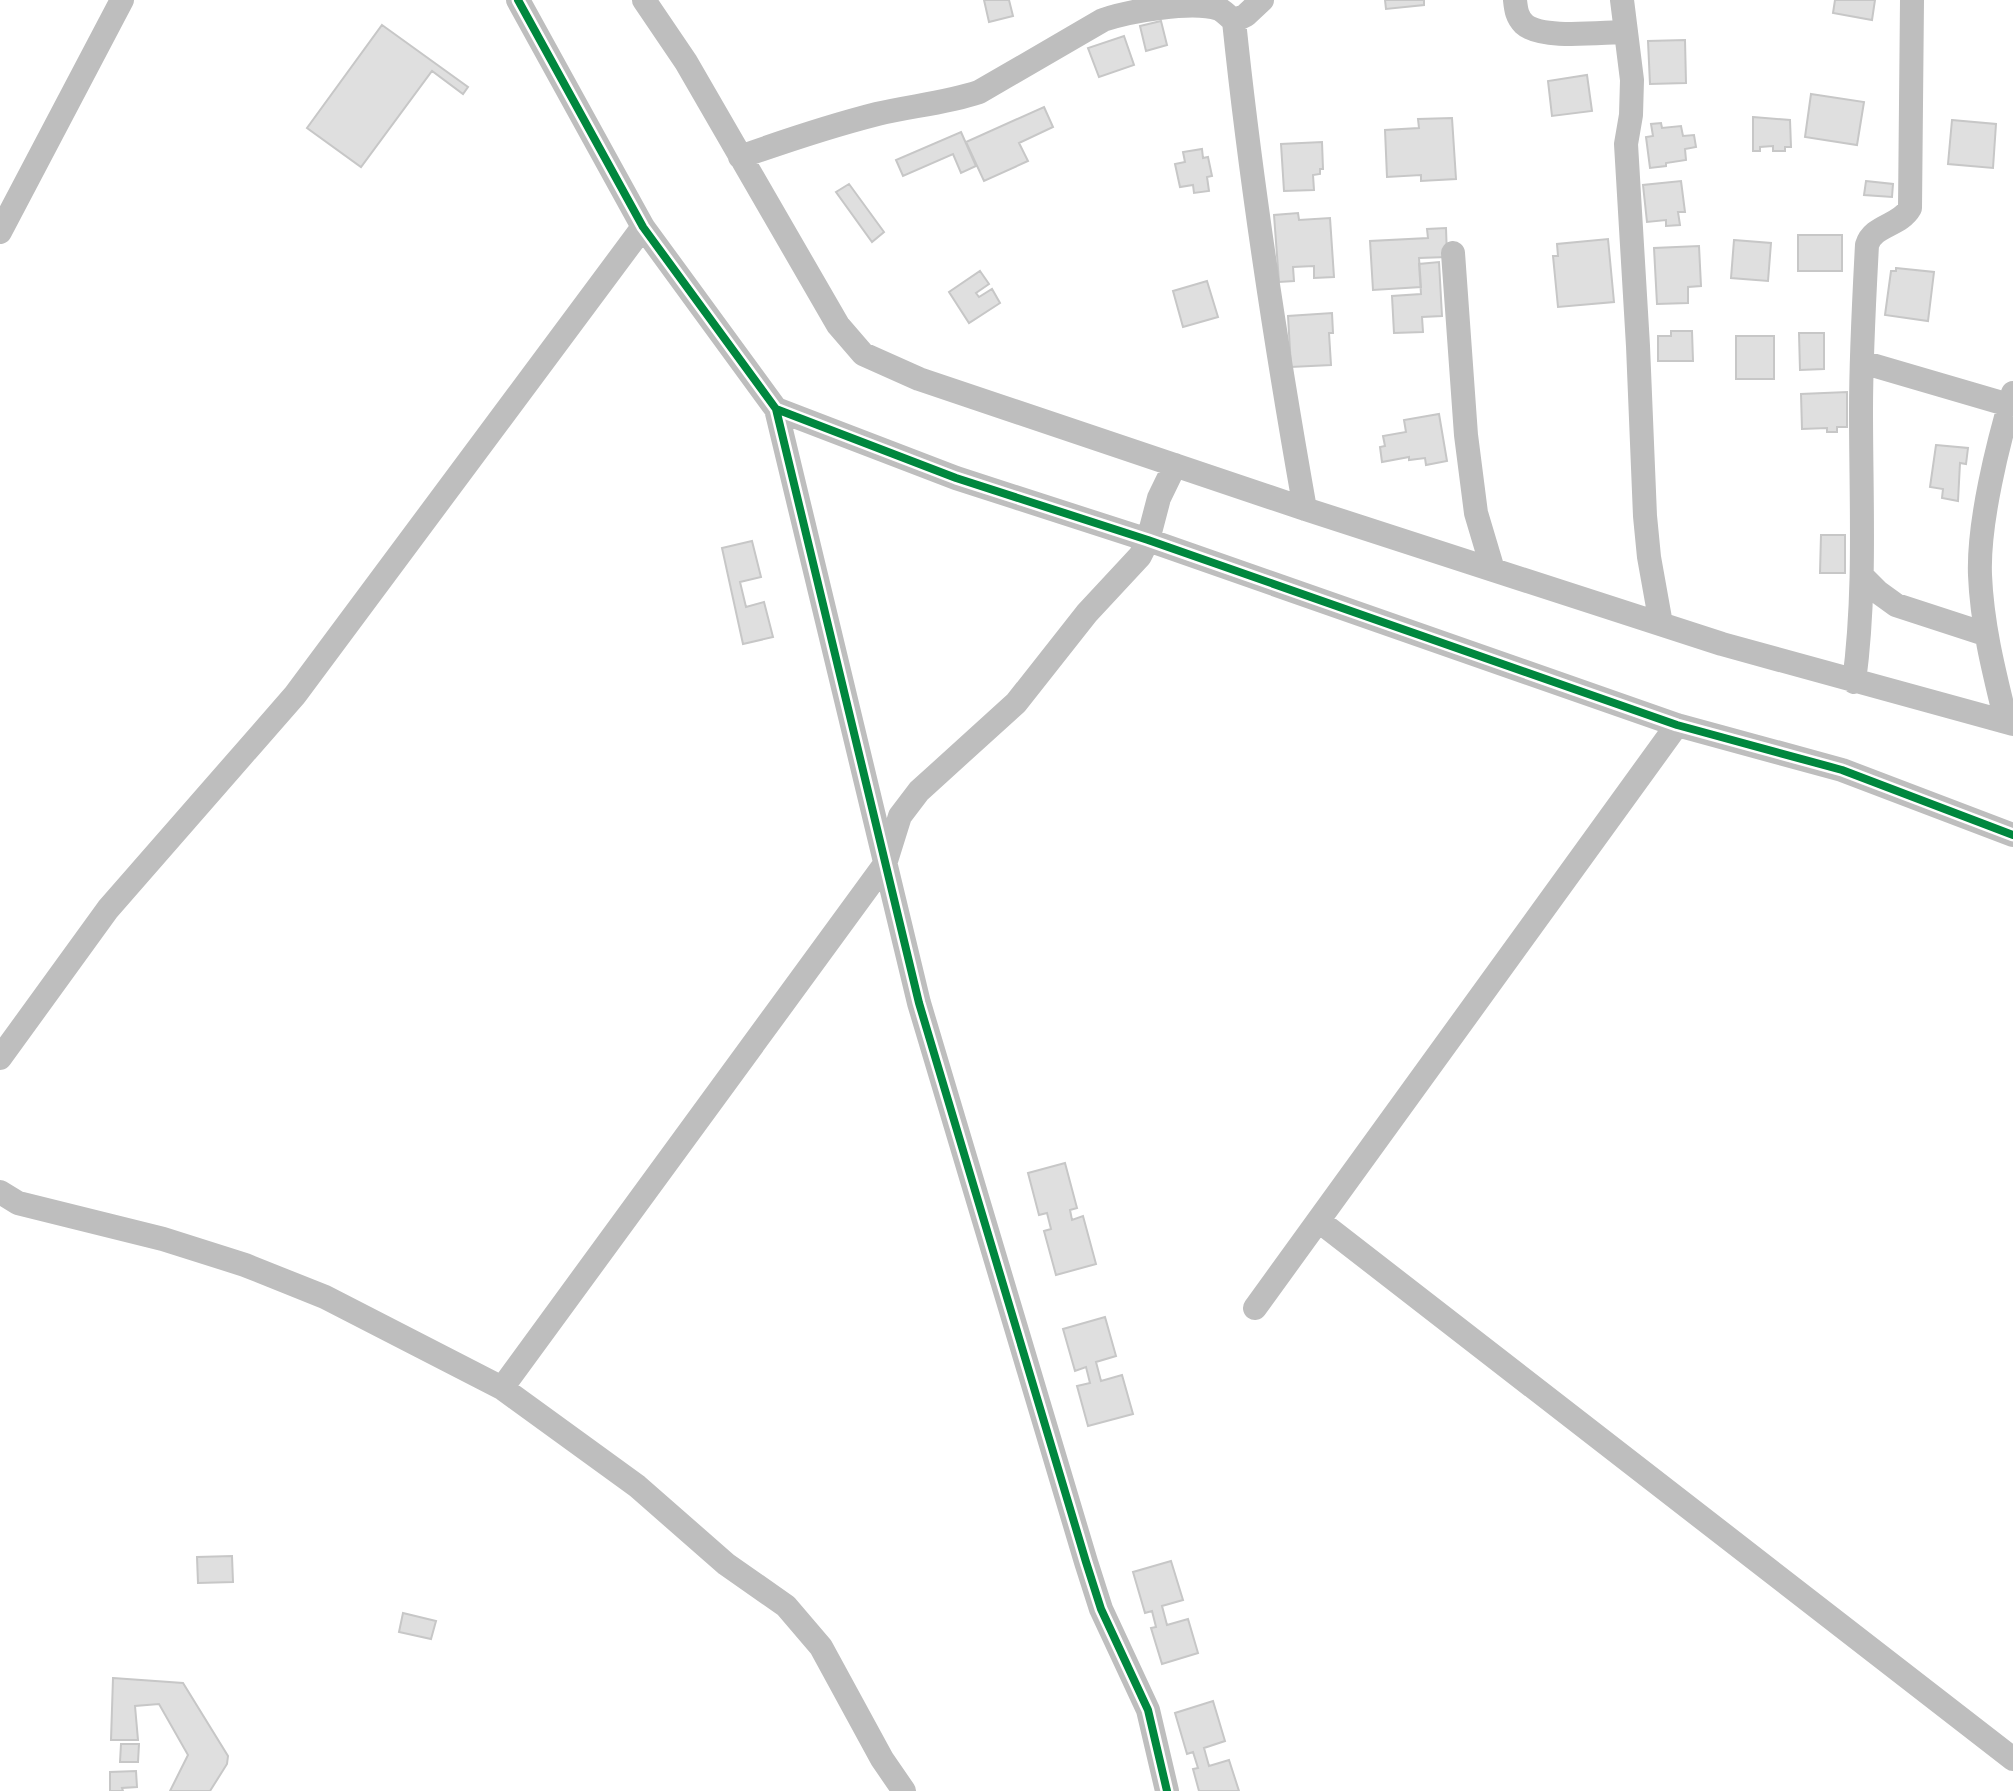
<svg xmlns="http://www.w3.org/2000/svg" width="2013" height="1791" font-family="'Source Sans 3',sans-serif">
<rect width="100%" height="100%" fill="#fff"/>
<path fill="#dfdfdf" stroke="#c7c7c7" stroke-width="2" d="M984 0H1009L1013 16 989 22Z
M1385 0H1424V5L1386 9Z
M1835 0H1875L1872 20 1833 13Z
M1161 21 1167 45 1146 51 1140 26Z
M382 25 468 87 463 94 432 71 361 167 307 128Z
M1124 36 1134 65 1099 77 1088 48Z
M1685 40 1686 83 1650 84 1648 41Z
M1587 75 1592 111 1552 116 1548 81Z
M1811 94 1864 102 1857 145 1805 137Z
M1044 107 1053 127 1019 143 1028 161 984 181 966 142Z
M1753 117 1790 120 1791 147H1785V151H1773V146L1760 147V151H1753Z
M1452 118 1456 179 1421 181V175L1387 177 1385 130 1419 128 1418 119Z
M1952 120 1996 124 1993 168 1948 164Z
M1661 123 1662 128 1681 126 1683 136 1694 135 1696 147 1685 149 1686 160 1666 163V166L1650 168 1646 137 1653 136 1651 124Z
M961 132 976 166 961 173 953 154 903 176 896 160Z
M1322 142 1323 169H1320V174L1313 175 1314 190 1284 191 1281 144Z
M1202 149 1203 158 1208 157 1212 176 1207 177 1209 191 1194 193 1193 185 1180 187 1175 164 1185 162 1183 152Z
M1681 181 1685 212H1678L1680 225 1666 226V220L1647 222 1643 185Z
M1866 181 1893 184 1892 197 1864 195Z
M849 184 884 232 872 242 836 192Z
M1298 213 1299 220 1330 218 1334 277 1314 278V266L1293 267 1294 281 1279 282 1274 215Z
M1446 228 1447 257 1419 258 1421 287 1373 290 1370 241 1428 238 1427 229Z
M1798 235H1842V271H1798Z
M1608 239 1614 302 1558 307 1553 256H1558L1557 244Z
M1734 240 1771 243 1768 281 1731 278Z
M1699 246 1701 286 1688 287V303L1657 304 1654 248Z
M1439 262 1442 316 1422 317 1423 332 1394 333 1392 296 1421 294 1419 264Z
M1896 268 1934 272 1928 321 1885 315 1891 271H1896Z
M980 271 989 284 976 293 979 297 992 289 1000 303 969 323 949 292Z
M1207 281 1218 317 1183 327 1173 291Z
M1332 313 1333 333H1329L1331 365 1291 367 1288 316Z
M1671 331H1692L1693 361H1658V336H1671Z
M1799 333H1824V369L1800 370Z
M1736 336H1774V379H1736Z
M1847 392V427H1837V432H1827V428L1802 429 1801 394Z
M1439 414 1447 461 1426 465 1425 458 1409 460V457L1382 462 1380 447 1385 446 1383 436 1406 432 1404 420Z
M1936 445 1968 448 1966 464 1960 463 1958 501 1942 498 1943 489 1930 487Z
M1821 535H1845V573H1820Z
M752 541 761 577 740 582 746 607 764 602 773 637 743 644 722 548Z
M1065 1163 1077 1208 1070 1210 1072 1220 1083 1216 1096 1264 1056 1275 1044 1231 1051 1229 1047 1213 1039 1215 1028 1173Z
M1105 1317 1116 1356 1096 1362 1101 1381 1122 1375 1133 1414 1088 1426 1077 1386 1090 1383 1086 1367 1075 1371 1063 1329Z
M232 1556 233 1582 198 1583 197 1557Z
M1171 1561 1183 1600 1162 1606 1167 1625 1188 1619 1198 1653 1162 1664 1151 1628 1156 1627 1152 1611 1145 1613 1133 1572Z
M403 1613 436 1621 431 1639 399 1632Z
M113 1678 183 1683 228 1756 227 1764 210 1791H170L188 1755 159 1704 135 1706 138 1740H111Z
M1213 1701 1225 1741 1204 1748 1209 1766 1229 1760 1239 1791H1199L1193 1769 1198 1768 1193 1752 1187 1754 1175 1713Z
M121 1744H139L138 1762H120Z
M136 1771 137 1787 122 1788 123 1791H110V1772Z"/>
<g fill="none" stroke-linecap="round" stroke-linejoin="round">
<path stroke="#bebebe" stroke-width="24" d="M518 0 643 227 776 409 956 478 1148 540 1677 725 1842 770 2013 835
M644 0 686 62 838 325 863 354 919 379 1305 509 1722 644 2013 724
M1515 0C1516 10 1517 17 1524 24 1541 40 1602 32 1626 32
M1622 0 1632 80 1631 115 1626 144 1638 346 1645 516 1649 557 1661 624
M1234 21 1246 15 1262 0
M740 157C785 141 830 126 877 114 911 106 946 103 979 92L1103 20C1129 11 1193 0 1219 9 1224 11 1229 17 1234 21 1251 185 1276 346 1305 509
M0 232 122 0
M1453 253 1466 435 1476 513 1493 570
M1862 362 2009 405
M776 409 919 1003 1086 1562 1101 1609 1148 1710 1167 1791
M1862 576 1878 592 1896 605 1985 634
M1854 682C1866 592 1861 502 1861 411 1861 356 1864 300 1867 245 1873 225 1900 226 1910 208L1912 0
M2006 721C1994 672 1982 625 1980 575 1978 523 1998 443 2013 393
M0 1058 108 909 295 695 643 227
M0 1192 18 1203 163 1239 245 1265 325 1297 502 1388 637 1486 726 1564 786 1606 821 1647 882 1759 904 1791
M1319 1221 2013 1759
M1255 1308 1677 725
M502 1388 885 864 900 816 919 791 1016 703 1087 613 1140 556 1148 540 1159 498 1175 465"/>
<g stroke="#fff" stroke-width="13">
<path id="cycleway" d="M518 0 643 227 776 409 956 478 1148 540 1677 725 1842 770 2013 835
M776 409 919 1003 1086 1562 1101 1609 1148 1710 1167 1791"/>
</g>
<use href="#cycleway" stroke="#00873e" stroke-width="8"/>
</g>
</svg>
